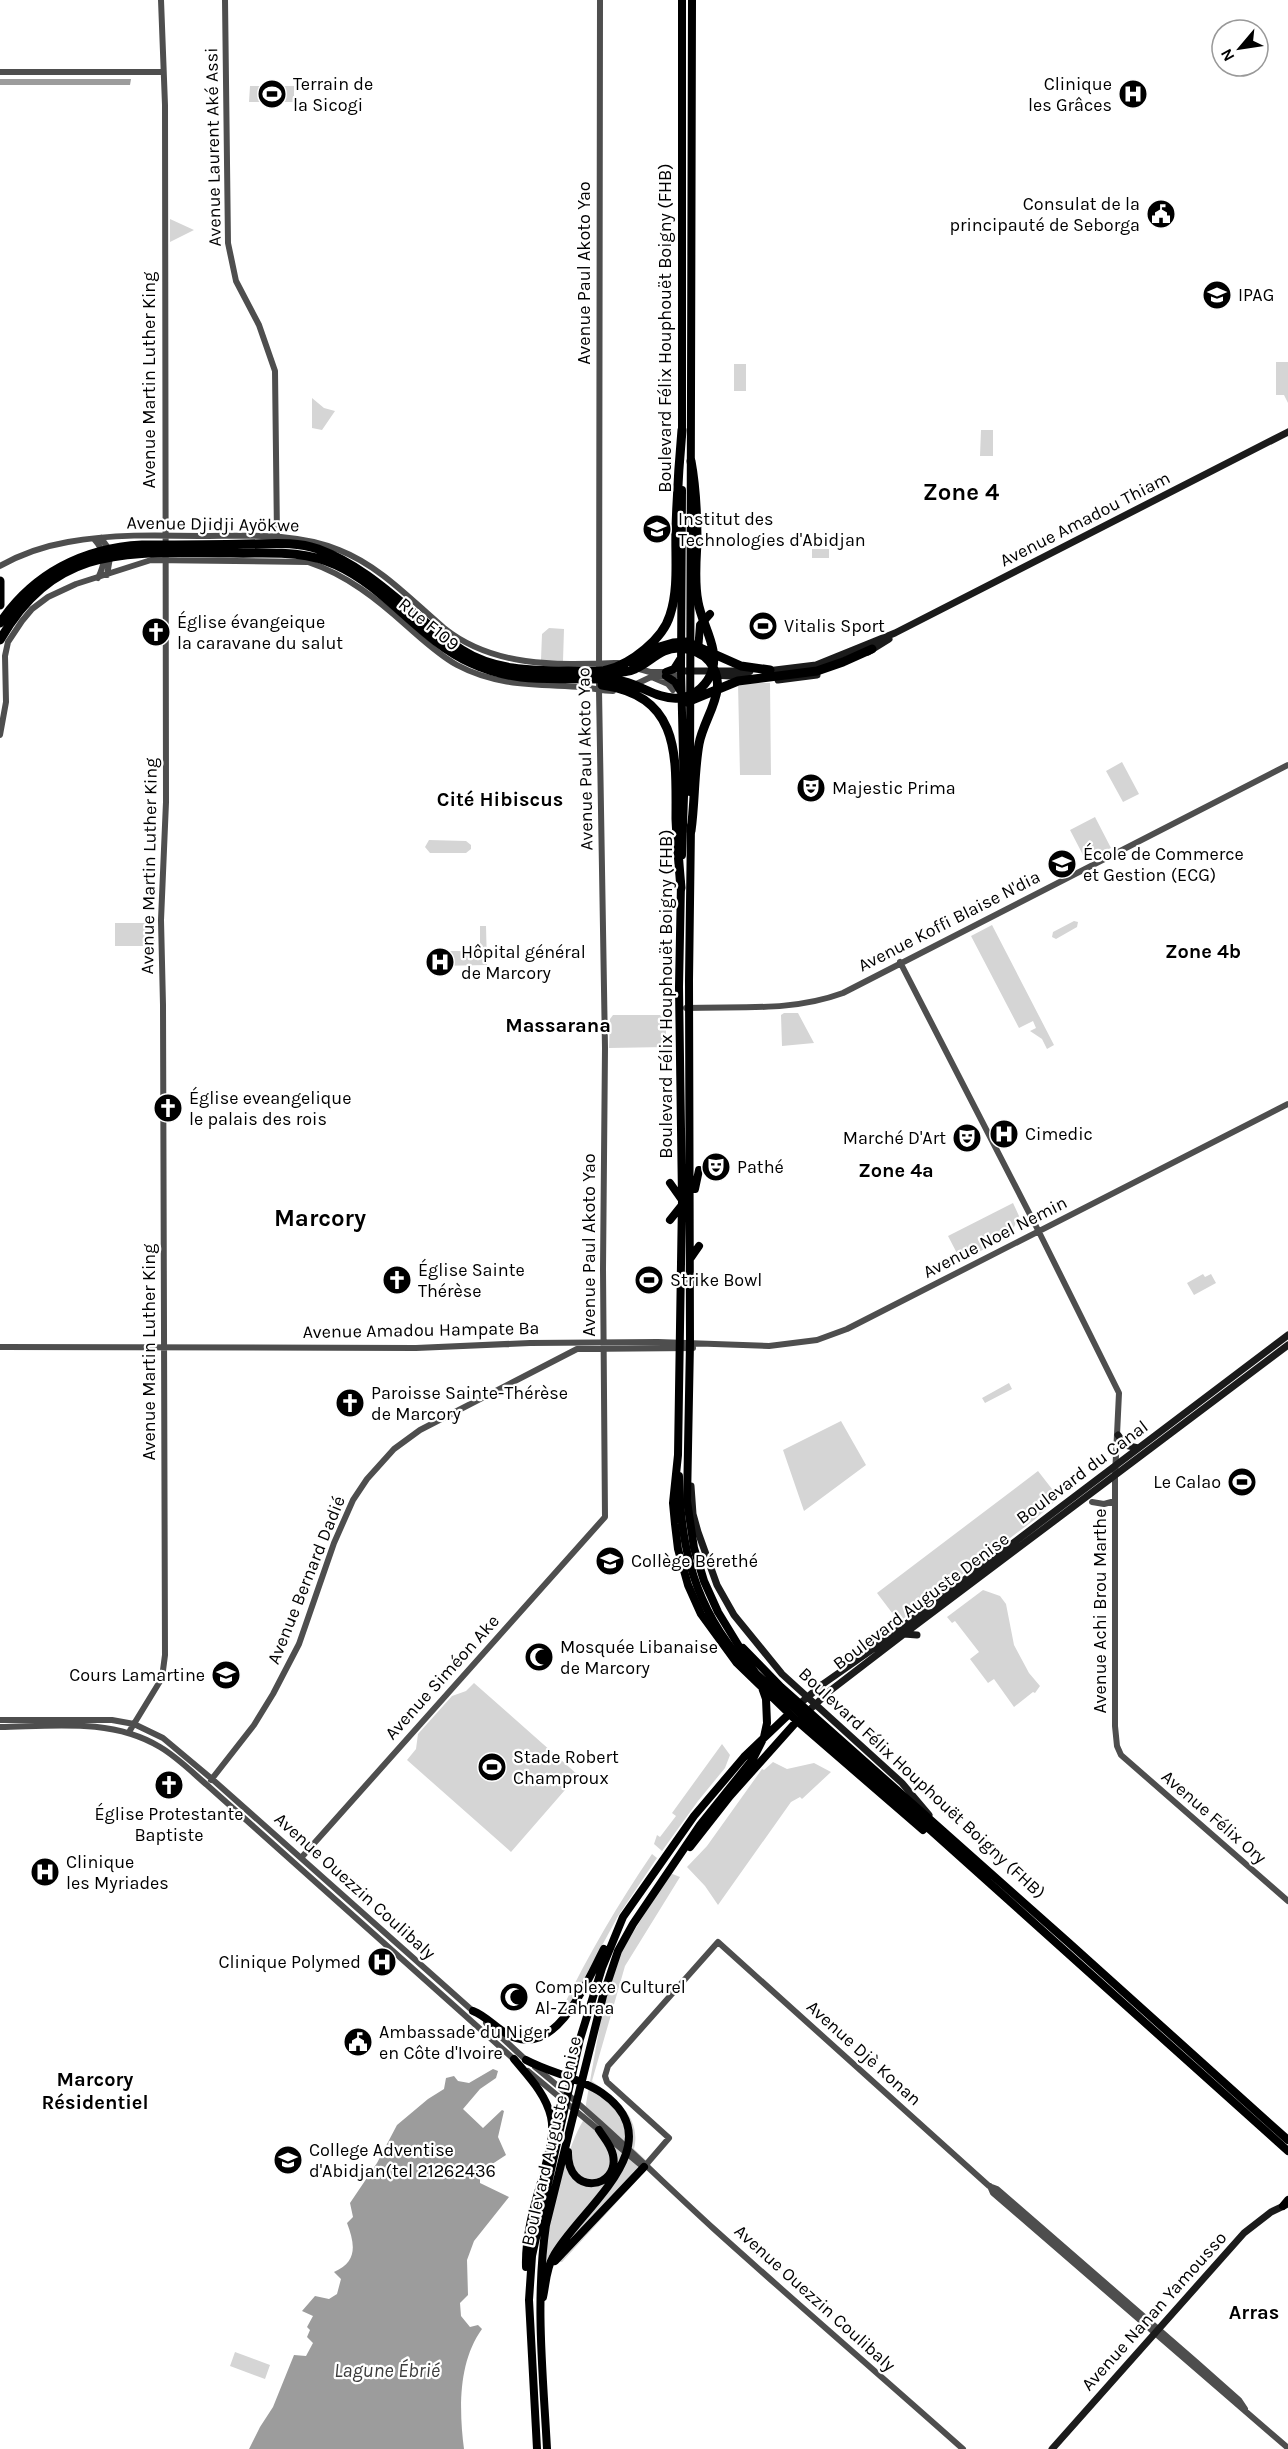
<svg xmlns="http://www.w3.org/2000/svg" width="1288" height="2449" font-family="Karla,sans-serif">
<rect width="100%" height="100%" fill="#fff"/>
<path fill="#d5d5d5" d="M250 86H294V102H249Z
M170 219 194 230 170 242Z
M1276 362H1288V403L1284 395H1276Z
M734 364H746V391H734Z
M312 398 324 408 335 411 322 430 312 428Z
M981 430H993V456H980Z
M812 549H829V558H812Z
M549 628 564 629 563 661 541 660 542 634Z
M738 683H770L771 775H740Z
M1122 762 1139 794 1123 802 1106 771Z
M1095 817 1111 848 1087 858 1083 855 1070 830Z
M429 840 466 841 471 845V849L466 853H430L425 847Z
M1074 921 1078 922 1077 927 1056 939 1052 937 1053 932Z
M115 923H155V946H115Z
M992 925 1054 1045 1047 1049 1042 1039 1030 1031 1036 1028 1033 1021 1019 1028 971 936Z
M480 926H486L487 965 435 966V951H480Z
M784 1013H798L814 1043 782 1046 781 1015Z
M613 1015H660L666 1023V1047L609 1048 610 1019Z
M1013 1203 1019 1216 1010 1236 961 1261 948 1236Z
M1203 1274 1205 1277 1211 1274 1216 1283 1194 1295 1187 1283Z
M1009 1383 1012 1389 985 1403 982 1398Z
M841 1421 866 1465 804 1511 783 1450Z
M1038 1471 1059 1498 1034 1520 899 1622 877 1593Z
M983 1590 1000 1596 1006 1604 1014 1645 1029 1673 1040 1686 1035 1693 1033 1692 1014 1707 994 1679 988 1683 970 1659 979 1652 955 1621 952 1623 947 1617Z
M474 1683 578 1775 511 1852 407 1760 416 1749 418 1734 452 1696 466 1691Z
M722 1744 730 1755 725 1768 698 1801 662 1851 654 1844 657 1835 660 1837 676 1816 672 1813Z
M773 1762 787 1769 814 1763 831 1772 802 1799 800 1797 791 1802 718 1905 705 1886 687 1867 707 1846 762 1769 764 1770Z
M652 1854 657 1858 618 1916 566 2012 562 2009C588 1955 618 1904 652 1854Z
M670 1873 680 1877 625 1966 592 2081C614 2098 642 2116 634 2149L651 2165 562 2262 544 2263C546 2230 566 2148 583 2121L605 1996 621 1952Z
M235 2352 270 2365 265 2379 230 2366Z"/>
<path fill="#9c9c9c" d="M0 79H131L130 85H0Z
M493 2069 498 2071 496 2078 480 2089 463 2109 483 2128 502 2110 504 2111 498 2137 506 2155 480 2172V2183L509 2197 474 2241 467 2260 468 2295 460 2303 461 2316 470 2327 478 2325 482 2329C458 2362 459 2410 464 2449H249L260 2427 273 2407 294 2355 306 2356 313 2343 307 2337 310 2330 307 2327 313 2316 302 2311 315 2296 329 2299 337 2294 341 2279 334 2272C358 2262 355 2244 347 2223L353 2217 350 2203 377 2163 397 2125 428 2099 444 2089 446 2078 454 2076 458 2081 469 2083Z"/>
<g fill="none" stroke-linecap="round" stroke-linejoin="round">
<path stroke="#4e4e4e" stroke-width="6" d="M225 0 228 243 236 281 259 325 275 371 277 536
M0 72H163
M101 538 111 552 107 575
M94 539C106 552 106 562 98 578
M0 566C21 554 45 546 68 542 111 534 157 535 200 536 246 536 295 532 339 550 380 566 411 600 444 628 494 668 558 665 618 663
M636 668 650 672H662
M654 678 668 684 673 690
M632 686 651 677 681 675
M0 735 6 702 5 656 8 642 22 621 32 609 48 597 76 584 151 560 308 562C347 575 377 599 407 626 423 640 439 655 457 665 498 687 538 684 582 687 592 688 603 691 613 691
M900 962 1039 1232 1119 1393 1115 1476V1726L1117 1746 1121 1755 1288 1901
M686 1008C740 1006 791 1012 843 993L1288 765
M0 1347 416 1348 530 1343 658 1342 769 1346 817 1340 847 1329 1288 1104
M1092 1502 1104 1504 1115 1501
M0 1720H112L134 1724 163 1738 212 1779 474 2012
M0 1727C54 1726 112 1718 160 1747 177 1757 192 1772 207 1785L516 2061
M129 1732 162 1678 165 1655 163 1005 161 920 166 802 165 105 161 0
M211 1780 254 1725 273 1694 299 1644 334 1543 353 1500 367 1479 394 1449 420 1430 577 1349 693 1348
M301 1858 605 1517 603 1269 605 1048 599 690 600 0
M486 2023 527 2061
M535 2067C598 2118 654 2174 714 2229 796 2303 880 2375 963 2449
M528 2071 642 2166
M644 2167 669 2138 607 2082 605 2076 608 2066 718 1942 989 2186 997 2189 1195 2361 1239 2400 1245 2409
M990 2186 993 2193 1288 2448"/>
<path stroke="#1b1b1b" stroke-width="7" d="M868 652 889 639
M686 671H750
M767 671 816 665 895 633 1288 432
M712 675 749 677
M778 680 817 675
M1118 1435 1125 1445 1138 1448
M691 1486 693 1514 698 1532 717 1585 734 1615 782 1674 902 1783 929 1815
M904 1634 917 1635
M797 1706 823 1684 873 1649 1288 1335
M806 1713 831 1690 904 1634 1288 1345
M1052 2449 1244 2233 1271 2212 1288 2204"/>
<path stroke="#000" stroke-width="8" d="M679 1476C680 1547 695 1608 743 1662L1288 2151
M743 1648 781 1687 1068 1942 1288 2140
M797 1721 923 1830
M1283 2206 1288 2200"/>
<path stroke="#000" stroke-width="8" d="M682 435V0
M698 651 700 625 710 614
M666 672 674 669 681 658
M666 676 675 682 681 692
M690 792 692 0
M682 855 684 796 681 671 682 490
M681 883 679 987 682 1200 678 1455 673 1503 675 1524 678 1549 688 1585 701 1614 736 1662 797 1721 730 1796 690 1847
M670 1183 682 1200
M695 1189 699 1170
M670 1220 682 1205
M690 1259 699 1246
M473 2011C489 2017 499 2033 516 2038 559 2052 588 1979 604 1949
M514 2059C528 2076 546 2094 551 2117 555 2135 548 2154 544 2172 535 2203 525 2234 526 2267
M526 2060C550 2073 580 2078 602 2093 676 2145 577 2211 553 2257 546 2269 546 2284 543 2297
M568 2152C567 2197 620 2189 613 2155 611 2145 604 2138 599 2130
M555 2261 644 2167
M537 2449 529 2300 532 2256 580 2039 602 1968 623 1917 694 1816 744 1757 789 1714
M547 2449C543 2374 535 2300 546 2225L603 1996 618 1951 633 1924 700 1825 753 1759 764 1737 767 1723 766 1699 759 1679 718 1612 704 1581 694 1548 687 1501 690 1343 689 980 691 826"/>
<path stroke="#000" stroke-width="9" d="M0 581V605
M0 623C33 574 83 548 142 545 176 545 211 545 246 544 270 544 294 541 318 549 375 570 412 617 462 650 493 670 531 671 567 671 580 671 594 673 607 670 631 664 663 639 670 615 679 588 675 557 676 529 677 496 679 463 682 430
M0 640C57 541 132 553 231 553 266 554 302 549 336 565 387 588 420 640 471 663 523 687 563 675 616 680 638 682 656 700 679 698 692 697 704 688 710 676 722 651 702 626 698 602 694 583 696 561 697 542 697 514 696 488 691 461
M633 664 656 648 673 643 687 642 741 666 770 670
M608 672C618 672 627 673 635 669 651 662 661 647 680 648 691 649 702 653 709 661 731 688 704 716 699 744 694 772 695 802 691 831
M602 685C681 696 676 756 676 819 677 842 679 865 681 888
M687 702 738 681 817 671 843 662 872 649"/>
</g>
<defs>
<g id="stadium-disc" transform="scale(1.5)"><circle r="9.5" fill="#000" stroke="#fff"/><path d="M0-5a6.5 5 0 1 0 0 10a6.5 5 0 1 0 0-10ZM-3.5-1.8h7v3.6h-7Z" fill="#fff"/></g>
<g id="hospital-disc" transform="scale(1.5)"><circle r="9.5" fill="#000" stroke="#fff"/><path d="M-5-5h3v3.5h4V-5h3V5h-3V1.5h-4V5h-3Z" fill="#fff"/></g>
<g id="civic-disc" transform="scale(1.5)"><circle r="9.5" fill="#000" stroke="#fff"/><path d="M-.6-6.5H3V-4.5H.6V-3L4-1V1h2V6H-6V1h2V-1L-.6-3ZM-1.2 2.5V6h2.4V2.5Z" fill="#fff"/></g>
<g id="university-disc" transform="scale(1.5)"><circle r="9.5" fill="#000" stroke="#fff"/><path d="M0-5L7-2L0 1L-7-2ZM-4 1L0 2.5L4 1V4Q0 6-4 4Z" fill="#fff"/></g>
<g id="church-disc" transform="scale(1.5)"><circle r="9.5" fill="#000" stroke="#fff"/><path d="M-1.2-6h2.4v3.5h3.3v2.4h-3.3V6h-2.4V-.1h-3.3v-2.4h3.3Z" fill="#fff"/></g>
<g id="theatre-disc" transform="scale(1.5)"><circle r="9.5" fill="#000" stroke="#fff"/><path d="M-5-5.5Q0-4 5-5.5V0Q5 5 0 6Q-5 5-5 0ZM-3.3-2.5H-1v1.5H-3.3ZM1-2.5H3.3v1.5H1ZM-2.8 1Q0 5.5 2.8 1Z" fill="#fff"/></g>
<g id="mosque-disc" transform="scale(1.5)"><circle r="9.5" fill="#000" stroke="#fff"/><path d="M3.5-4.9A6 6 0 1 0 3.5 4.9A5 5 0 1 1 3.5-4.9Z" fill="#fff"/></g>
<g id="school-disc" transform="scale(1.5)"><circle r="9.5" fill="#000" stroke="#fff"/><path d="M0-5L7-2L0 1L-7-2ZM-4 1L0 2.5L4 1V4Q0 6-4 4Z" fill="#fff"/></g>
</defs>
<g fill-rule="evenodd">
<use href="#stadium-disc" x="272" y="94"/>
<use href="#hospital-disc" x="1133" y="94"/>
<use href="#civic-disc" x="1161" y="214"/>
<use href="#university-disc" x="1217" y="295"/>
<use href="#university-disc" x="657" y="529"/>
<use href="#stadium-disc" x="763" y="626"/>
<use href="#church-disc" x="156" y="632"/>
<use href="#theatre-disc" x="811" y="788"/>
<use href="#university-disc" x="1062" y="864"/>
<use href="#hospital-disc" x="440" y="962"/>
<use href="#church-disc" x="168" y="1108"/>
<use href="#hospital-disc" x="1004" y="1134"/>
<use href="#theatre-disc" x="967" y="1138"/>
<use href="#theatre-disc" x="716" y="1167"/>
<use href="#church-disc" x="397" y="1280"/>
<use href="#stadium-disc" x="649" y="1280"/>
<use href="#church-disc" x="350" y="1403"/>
<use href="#stadium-disc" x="1242" y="1482"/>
<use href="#university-disc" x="610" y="1561"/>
<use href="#mosque-disc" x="539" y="1657"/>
<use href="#school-disc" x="226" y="1675"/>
<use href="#stadium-disc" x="492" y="1767"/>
<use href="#church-disc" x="169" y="1785"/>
<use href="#hospital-disc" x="45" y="1872"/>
<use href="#hospital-disc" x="382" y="1962"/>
<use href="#mosque-disc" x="514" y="1997"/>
<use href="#civic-disc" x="358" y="2042"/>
<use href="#university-disc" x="288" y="2160"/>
</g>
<g text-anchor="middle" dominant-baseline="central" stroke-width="4.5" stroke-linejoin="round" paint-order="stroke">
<g font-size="18" fill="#000" stroke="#fff" text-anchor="start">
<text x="293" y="84">Terrain de<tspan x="293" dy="21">la Sicogi</tspan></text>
<text x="1112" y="84" text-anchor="end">Clinique<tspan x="1112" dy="21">les Grâces</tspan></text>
<text x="1140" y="204" text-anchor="end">Consulat de la<tspan x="1140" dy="21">principauté de Seborga</tspan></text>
<text x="1238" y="295">IPAG</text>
<text x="678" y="519">Institut des<tspan x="678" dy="21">Technologies d'Abidjan</tspan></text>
<text x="177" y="622">Église évangeique<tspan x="177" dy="21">la caravane du salut</tspan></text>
<text x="784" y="626">Vitalis Sport</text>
<text x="832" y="788">Majestic Prima</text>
<text x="1083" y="854">École de Commerce<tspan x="1083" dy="21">et Gestion (ECG)</tspan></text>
<text x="461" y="952">Hôpital général<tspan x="461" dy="21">de Marcory</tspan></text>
<text x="189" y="1098">Église eveangelique<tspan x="189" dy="21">le palais des rois</tspan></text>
<text x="1025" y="1134">Cimedic</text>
<text x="946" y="1138" text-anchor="end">Marché D'Art</text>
<text x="737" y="1167">Pathé</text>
<text x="418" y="1270">Église Sainte<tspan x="418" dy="21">Thérèse</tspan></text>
<text x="670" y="1280">Strike Bowl</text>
<text x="371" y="1393">Paroisse Sainte-Thérèse<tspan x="371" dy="21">de Marcory</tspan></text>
<text x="1221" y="1482" text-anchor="end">Le Calao</text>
<text x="631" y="1561">Collège Bérethé</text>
<text x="560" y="1647">Mosquée Libanaise<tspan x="560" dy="21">de Marcory</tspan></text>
<text x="205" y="1675" text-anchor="end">Cours Lamartine</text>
<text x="513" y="1757">Stade Robert<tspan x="513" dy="21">Champroux</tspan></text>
<text x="169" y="1814" text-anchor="middle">Église Protestante<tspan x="169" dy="21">Baptiste</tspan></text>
<text x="66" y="1862">Clinique<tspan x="66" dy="21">les Myriades</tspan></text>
<text x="361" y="1962" text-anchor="end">Clinique Polymed</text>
<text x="535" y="1987">Complexe Culturel<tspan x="535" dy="21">Al-Zahraa</tspan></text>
<text x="379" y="2032">Ambassade du Niger<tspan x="379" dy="21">en Côte d'Ivoire</tspan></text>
<text x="309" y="2150">College Adventise<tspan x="309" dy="21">d'Abidjan(tel 21262436</tspan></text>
</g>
<g font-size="18" fill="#000" stroke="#fff">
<text transform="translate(213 147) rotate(-91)">Avenue Laurent Aké Assi</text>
<text transform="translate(584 273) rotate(-90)">Avenue Paul Akoto Yao</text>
<text transform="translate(665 328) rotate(-90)">Boulevard Félix Houphouët Boigny (FHB)</text>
<text transform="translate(149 380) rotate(-90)">Avenue Martin Luther King</text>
<text transform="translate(1085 519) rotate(-27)">Avenue Amadou Thiam</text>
<text transform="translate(213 524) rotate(1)">Avenue Djidji Ayökwe</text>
<text transform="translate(429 624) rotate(39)">Rue F109</text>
<text transform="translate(585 759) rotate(-91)">Avenue Paul Akoto Yao</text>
<text transform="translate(149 866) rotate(-89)">Avenue Martin Luther King</text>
<text transform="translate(949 921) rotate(-27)">Avenue Koffi Blaise N'dia</text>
<text transform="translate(666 994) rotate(-90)">Boulevard Félix Houphouët Boigny (FHB)</text>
<text transform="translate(995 1237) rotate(-27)">Avenue Noel Nemin</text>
<text transform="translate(589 1245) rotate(-90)">Avenue Paul Akoto Yao</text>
<text transform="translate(421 1330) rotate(-1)">Avenue Amadou Hampate Ba</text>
<text transform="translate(149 1352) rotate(-90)">Avenue Martin Luther King</text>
<text transform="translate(1082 1472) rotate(-37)">Boulevard du Canal</text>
<text transform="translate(306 1580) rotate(-68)">Avenue Bernard Dadié</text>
<text transform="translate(921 1601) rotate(-37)">Boulevard Auguste Denise</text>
<text transform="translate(1100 1611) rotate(-90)">Avenue Achi Brou Marthe</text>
<text transform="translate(442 1677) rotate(-48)">Avenue Siméon Ake</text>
<text transform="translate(922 1783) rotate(43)">Boulevard Félix Houphouët Boigny (FHB)</text>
<text transform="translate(1214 1817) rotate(41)">Avenue Félix Ory</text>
<text transform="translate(355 1886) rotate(42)">Avenue Ouezzin Coulibaly</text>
<text transform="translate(864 2053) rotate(42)">Avenue Djè Konan</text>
<text transform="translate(551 2141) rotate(-77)">Boulevard Auguste Denise</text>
<text transform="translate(815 2298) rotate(42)">Avenue Ouezzin Coulibaly</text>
<text transform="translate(1154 2311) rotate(-48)">Avenue Nanan Yamousso</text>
</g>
<g font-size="20" font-weight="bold" fill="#000" stroke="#fff">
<text x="500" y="799">Cité Hibiscus</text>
<text x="1203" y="951">Zone 4b</text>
<text x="558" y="1025">Massarana</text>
<text x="896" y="1170">Zone 4a</text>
<text x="95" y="2079">Marcory<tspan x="95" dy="23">Résidentiel</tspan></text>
<text x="1254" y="2312">Arras</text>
</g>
<g font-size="20" font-style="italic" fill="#3d3d3d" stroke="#fff">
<text x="387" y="2370">Lagune Ébrié</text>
</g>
<g font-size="24" font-weight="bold" fill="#000" stroke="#fff">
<text x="961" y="492">Zone 4</text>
<text x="320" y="1218">Marcory</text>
</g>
</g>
<g transform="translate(1240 48) rotate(241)"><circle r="28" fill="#ffffff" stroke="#999999" stroke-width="1.5"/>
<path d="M0-4.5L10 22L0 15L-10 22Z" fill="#000000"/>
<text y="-9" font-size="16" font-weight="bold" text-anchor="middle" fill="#000000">N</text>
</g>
</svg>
